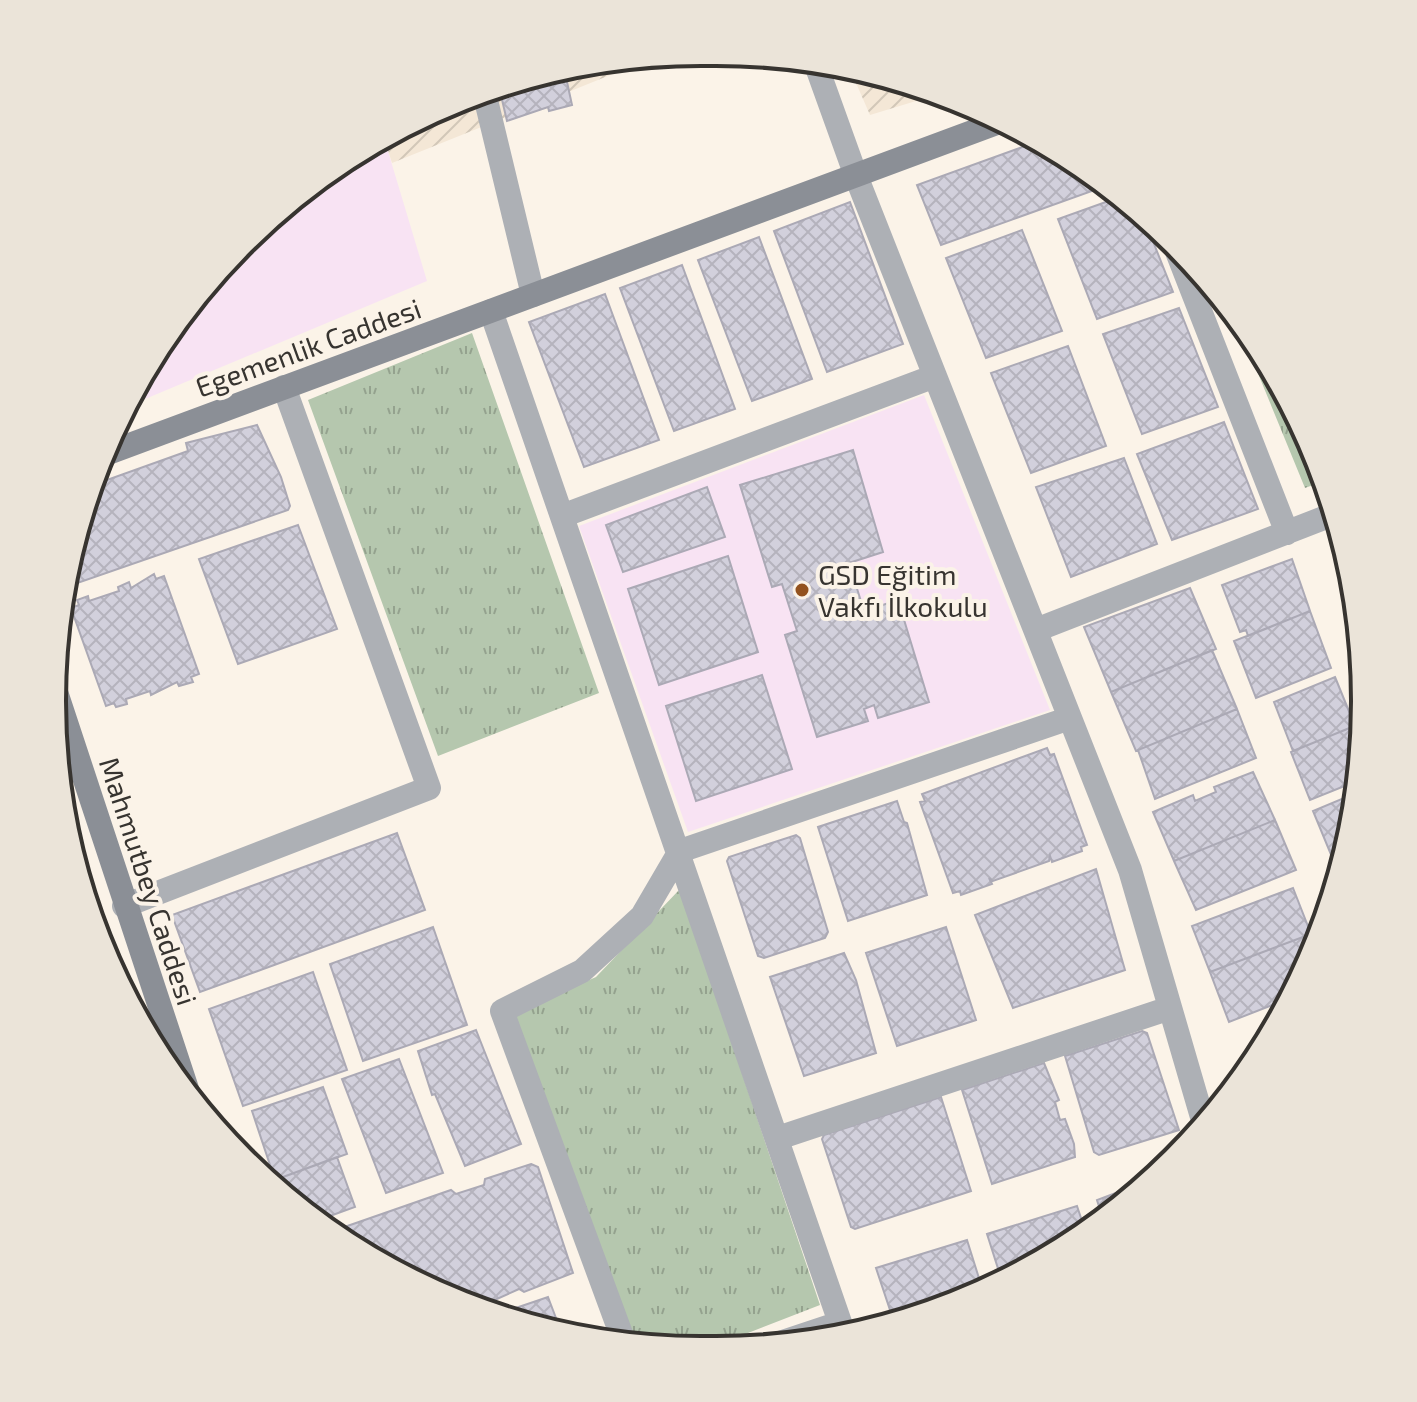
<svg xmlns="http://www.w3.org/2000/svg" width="1417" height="1402" font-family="'Exo 2',sans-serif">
<defs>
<pattern id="industrial-furrows" width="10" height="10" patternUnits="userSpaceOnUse" patternTransform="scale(2)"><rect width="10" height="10" fill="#f4e7d6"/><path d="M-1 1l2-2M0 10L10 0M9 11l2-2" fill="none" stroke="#d2c7b8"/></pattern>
<pattern id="park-tufts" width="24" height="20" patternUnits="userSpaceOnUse" patternTransform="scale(2)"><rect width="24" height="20" fill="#b5c7ae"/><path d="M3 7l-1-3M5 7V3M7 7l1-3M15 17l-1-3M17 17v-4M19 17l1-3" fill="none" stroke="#94a28e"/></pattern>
<pattern id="building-cross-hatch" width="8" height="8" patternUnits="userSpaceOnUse" patternTransform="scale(2)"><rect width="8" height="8" fill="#d2d0dc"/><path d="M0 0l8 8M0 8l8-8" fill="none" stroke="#b5b3bd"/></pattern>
</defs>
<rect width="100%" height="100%" fill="#fbf3e8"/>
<path fill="url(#industrial-furrows)" d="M655 57 392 163 384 138 452 102 574 65Z
M849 67 939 94 870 115Z"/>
<path fill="#f8e3f3" d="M384 138 427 281 126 407 161 341 242 242 340 162Z
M924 395 1050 710 688 832 579 526Z"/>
<path fill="url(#park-tufts)" d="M1234 315C1273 361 1307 424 1324 481L1305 488Z
M472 333 599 693 438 756 308 400Z
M680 889 820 1305 707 1349 635 1343 513 1014 596 977Z"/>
<path fill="url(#building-cross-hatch)" stroke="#aba9b5" stroke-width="2" d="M564 68 572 105 549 111 548 107 507 121 499 87Z
M1039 141 1076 161 1106 186 941 245 917 185Z
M1120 197 1143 216 1173 292 1097 319 1058 219Z
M850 202 903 344 827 372 774 231Z
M1022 230 1062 331 986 358 946 258Z
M759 237 812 379 752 401 698 260Z
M682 265 735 409 674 431 620 288Z
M605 294 659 440 584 467 529 322Z
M1179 308 1218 407 1142 434 1103 334Z
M1068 346 1106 446 1031 473 991 373Z
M1224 422 1258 509 1172 540 1137 454Z
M257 425 281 477 290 506 288 510 63 588 94 476 105 473 107 480 188 451 186 443Z
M853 450 883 552 849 563 864 611 898 600 929 702 878 718 874 705 864 709 868 721 817 737 785 635 797 631 782 584 772 587 740 485Z
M1124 458 1157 544 1071 577 1036 487Z
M707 487 725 537 623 572 606 525Z
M298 525 337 629 238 664 199 559Z
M728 556 758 652 659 685 628 589Z
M1292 559 1310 611 1248 636 1246 630 1240 632 1222 585Z
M154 574 156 579 164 576 199 674 191 677 193 682 179 686 177 682 151 695 150 691 126 699 127 704 116 707 114 703 106 706 71 608 79 605 77 600 88 596 89 601 119 591 118 587 129 582 131 588Z
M1190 588 1216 649 1111 692 1084 627Z
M1310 611 1331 668 1256 698 1234 641Z
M1212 650 1237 709 1136 751 1111 692Z
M762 675 792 769 696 801 666 706Z
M1335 677 1355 726 1293 751 1274 702Z
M1237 709 1256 758 1155 799 1138 750Z
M1354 726 1361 743 1357 781 1310 800 1291 752Z
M1047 748 1050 755 1054 754 1087 845 1081 847 1082 851 1052 862 1050 856 1049 861 993 881 989 878 992 884 961 895 960 891 953 893 920 802 925 801 922 794Z
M1253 772 1275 820 1174 861 1153 812 1193 795 1195 801 1216 792 1214 787Z
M1356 793 1353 827 1343 858 1334 862 1313 811Z
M897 801 904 822 907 823 927 895 848 921 818 827Z
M1275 820 1296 870 1196 910 1174 861Z
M397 833 425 910 200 992 172 915Z
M796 835 800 838 828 932 825 938 764 958 758 956 727 861 729 857Z
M1096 869 1125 970 1013 1008 975 915Z
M1293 888 1311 934 1210 972 1192 926Z
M433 927 467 1025 363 1061 330 964Z
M946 927 976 1020 897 1046 866 953Z
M1311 934 1316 949 1290 998 1229 1022 1210 972Z
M844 953 856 980 876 1053 804 1076 770 977Z
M313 972 347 1070 243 1106 209 1009Z
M476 1030 521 1144 465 1166 435 1094 432 1095 418 1051Z
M1142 1031 1147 1033 1179 1130 1099 1155 1094 1152 1065 1056Z
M399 1059 443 1173 386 1193 342 1079Z
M1044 1063 1059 1100 1055 1102 1060 1120 1065 1119 1074 1144 1075 1157 992 1184 962 1090Z
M323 1087 347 1154 275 1180 252 1111Z
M941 1097 971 1191 855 1229 851 1227 822 1139 824 1135Z
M337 1157 355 1207 316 1221 269 1182Z
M531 1164 538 1167 573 1273 524 1292 519 1289 477 1308 453 1301 330 1232 451 1190 456 1194 484 1185 485 1179Z
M1150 1180 1103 1219 1097 1200Z
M1077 1206 1086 1233 1002 1281 987 1234Z
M967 1240 983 1291 965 1300 894 1322 876 1268Z
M548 1297 562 1334 498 1314Z"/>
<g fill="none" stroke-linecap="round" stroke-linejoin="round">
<path stroke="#adb0b5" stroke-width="24" d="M815 62 856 176 1130 870 1204 1124
M484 92 533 295
M1172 239 1287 533
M491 311 845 1337
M562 516 935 376
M1036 630 1334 514
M124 906 429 788 284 387
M778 1138 1170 1008
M624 1342 502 1011 582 971 642 916 680 851 1070 718
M777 1344 840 1323"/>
<path stroke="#8b8f96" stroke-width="24" d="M100 456 1002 121
M54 686 189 1095"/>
</g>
<circle fill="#93521e" stroke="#fbf3e8" stroke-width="3" cx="802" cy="590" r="8"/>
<g text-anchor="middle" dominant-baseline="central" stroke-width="8" stroke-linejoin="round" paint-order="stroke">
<g font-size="28" fill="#373430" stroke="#fbf3e8">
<text transform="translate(308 347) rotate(-20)">Egemenlik Caddesi</text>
<text transform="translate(149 881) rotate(72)">Mahmutbey Caddesi</text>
</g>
<g font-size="28" fill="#373430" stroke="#fbf3e8" text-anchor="start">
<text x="818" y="574">GSD Eğitim<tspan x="818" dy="32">Vakfı İlkokulu</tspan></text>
</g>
</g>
<path d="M0 0H1417V1402H0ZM701 66H716A635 635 0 0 1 1351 701V701A635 635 0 0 1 716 1336H701A635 635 0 0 1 66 701V701A635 635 0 0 1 701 66Z" fill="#ebe4d9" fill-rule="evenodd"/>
<path fill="none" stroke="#373430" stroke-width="4" d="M701 66H716A635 635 0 0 1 1351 701V701A635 635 0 0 1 716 1336H701A635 635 0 0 1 66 701V701A635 635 0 0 1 701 66Z"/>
</svg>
